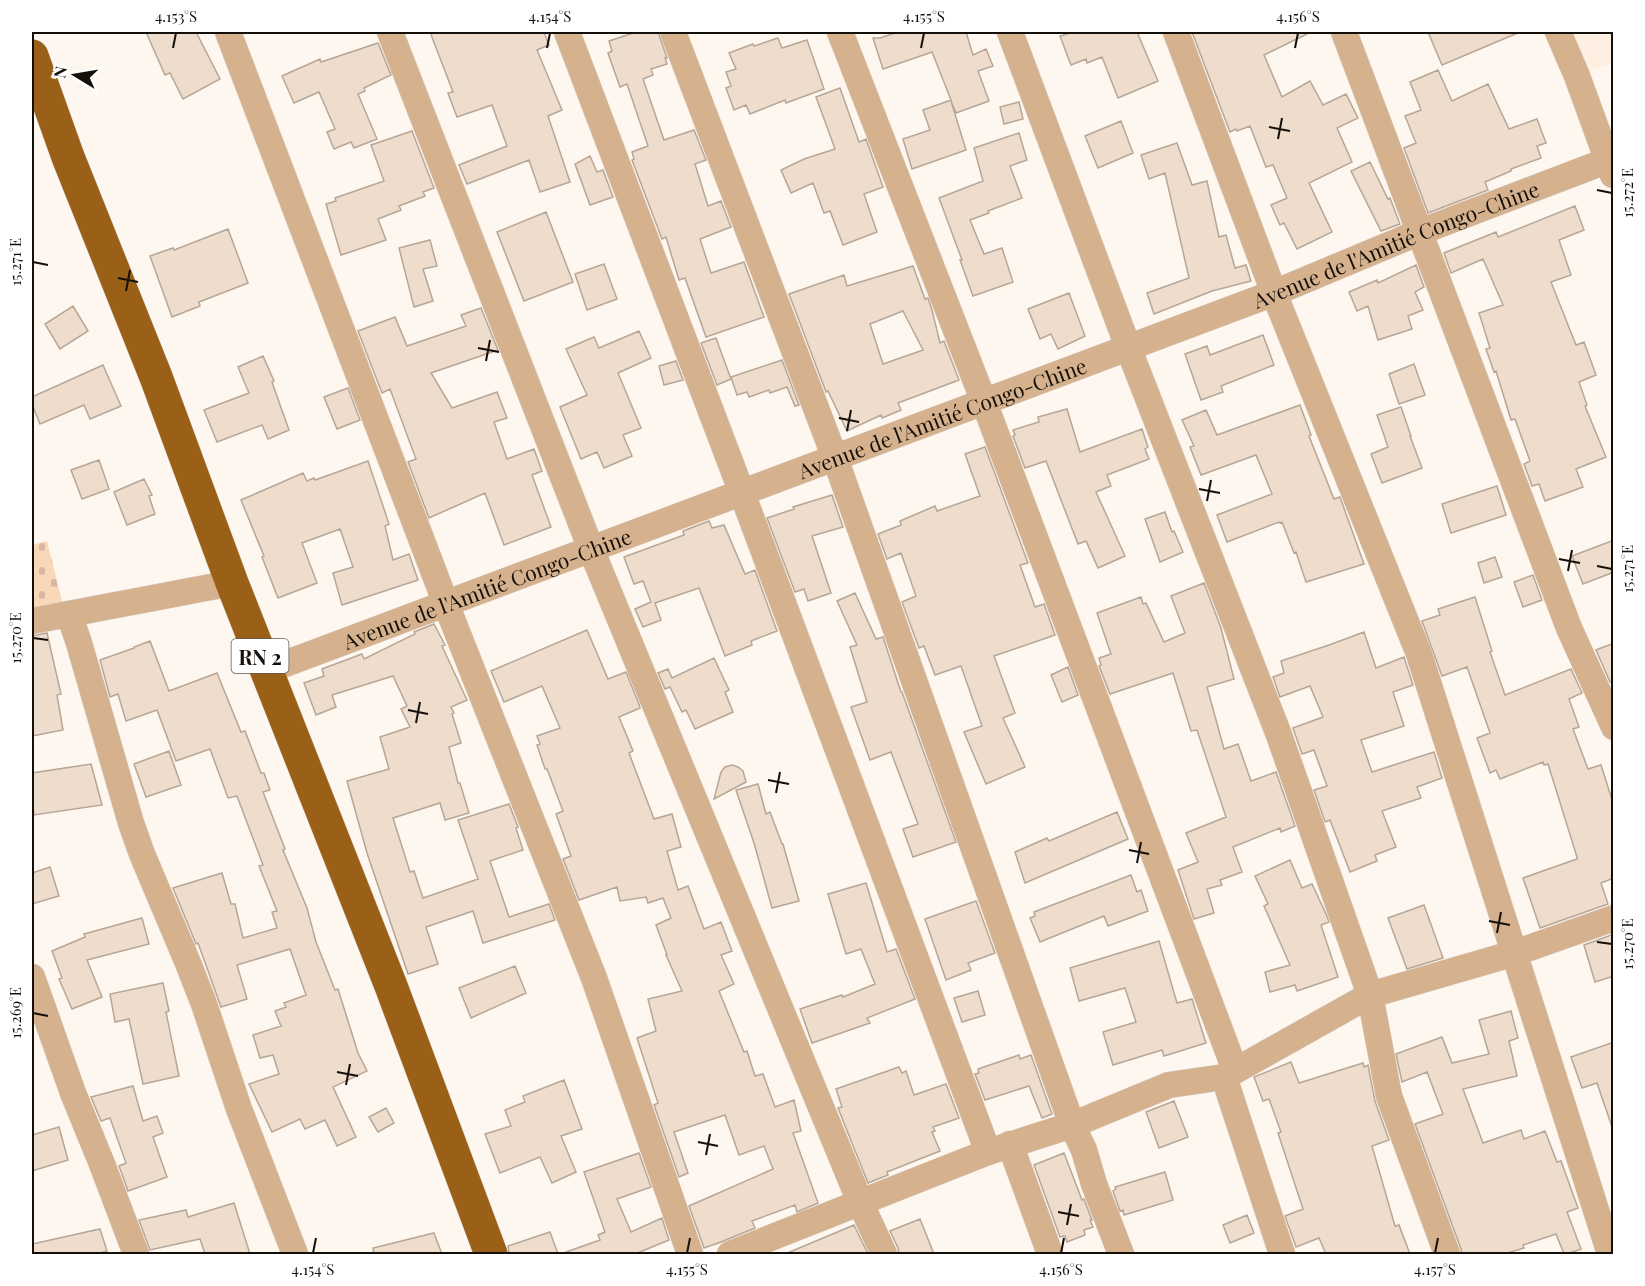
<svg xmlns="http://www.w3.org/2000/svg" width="1645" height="1286" font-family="'Playfair Display',serif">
<defs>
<pattern id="cemetery-stones" width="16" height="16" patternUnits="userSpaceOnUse" patternTransform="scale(1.5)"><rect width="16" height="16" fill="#f9d8b9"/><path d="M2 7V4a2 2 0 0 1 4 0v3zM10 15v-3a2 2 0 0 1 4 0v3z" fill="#d5b89e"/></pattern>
</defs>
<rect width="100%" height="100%" fill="#fef7f0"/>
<path fill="#fdefe1" d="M1558 32H1613V63L1577 76Z"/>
<path fill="url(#cemetery-stones)" d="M47 541 64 609 32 616V545Z"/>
<path fill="#eedccc" stroke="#b7a696" stroke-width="1.5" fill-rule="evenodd" d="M146 32H196L220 79 183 99 170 73 165 75Z
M430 32H544L549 45 537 50 562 110 548 116 570 182 540 192 529 160 467 184 459 165 507 146 492 105 457 117 448 93 453 92Z
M636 32H658L667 58H665L667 64 651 69 653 75 643 79 664 140 694 130 706 160 695 164 708 206 721 201 731 227 700 239 711 273 744 262 764 317 706 337 685 278 679 280 666 237 662 239 632 160 634 159 632 152 648 146 627 84 620 87 608 53 612 51 609 41Z
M898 32H966L973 55 986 49 993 66 978 71 989 101 956 113 951 101 966 150 912 169 903 139 930 130 923 110 951 100 932 52 883 69 873 38H880Z
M1074 32H1137L1158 81 1118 98 1102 57 1087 63 1086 59 1071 65 1060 36Z
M1192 32H1311L1264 55 1282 97 1310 81 1323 105 1346 94 1358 118 1337 128 1352 162 1309 183 1332 232 1297 249 1284 223 1280 225 1271 205 1287 198 1273 165 1266 167 1250 126 1237 131 1236 129 1230 132Z
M1428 32H1520L1442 65Z
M778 38 782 48 807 40 824 89 786 103 785 100 750 114 746 105 734 110 726 88 731 86 726 72 736 69 729 53 753 44 754 46Z
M378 43 391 75 364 88 365 91 358 94 377 139 354 148 351 142 334 149 327 132 335 129 319 92 294 103 282 76 320 59 321 62Z
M1438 70 1452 101 1488 84 1509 129 1537 119 1546 143 1537 146 1541 158 1511 169V171L1485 182 1488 190 1428 213 1404 148 1416 143 1405 116 1421 110 1410 82Z
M840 88 859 142 866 139 883 187 864 194 877 232 843 245 830 211 824 213 813 183 791 193 781 170 804 159 835 149 816 97Z
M1019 102 1023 119 1004 124 1000 107Z
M1121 121 1133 153 1098 168 1085 136Z
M412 131 434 188 423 192 425 196 399 206 401 210 378 219 386 240 341 255 326 204 336 201 335 198 384 181 371 145Z
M1019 133 1027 160 1010 166 1022 198 988 211 989 213 970 220 984 254 1002 248 1013 282 973 296 960 260H962L939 198 983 181 974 148Z
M1177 143 1192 185 1207 181 1219 237 1226 235 1235 268 1246 265 1251 281 1212 291 1154 314 1147 293 1189 278 1165 173 1149 179 1141 155Z
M590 156 597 172 603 170 613 197 590 205 575 164Z
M1370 162 1388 199 1390 198 1400 224 1381 231 1351 171Z
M1575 206 1584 230 1559 240 1571 275 1551 282 1576 345 1584 342 1596 375 1579 382 1587 405 1585 406 1606 457 1576 469 1583 487 1545 501 1539 484 1532 486 1524 464 1530 461 1515 419 1511 420 1496 371 1494 372 1486 349 1490 348 1479 313 1503 305 1483 259 1451 273 1444 253 1496 232 1498 237Z
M546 212 573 282 524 301 497 232Z
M228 229 248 283 199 302 200 306 172 317 150 256 173 248 174 250Z
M430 240 437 266 423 269 433 301 414 307 399 248Z
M604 264 617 299 587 310 575 274Z
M1416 265 1424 287 1415 292 1423 310 1408 316 1412 329 1378 340 1368 306 1357 311 1349 292 1377 280 1378 283Z
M913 266 925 299 928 298 932 310 940 343 944 341 959 380 898 403 901 410 882 418 881 415 847 431 828 391 826 392 789 294 844 275 847 286ZM903 311 923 350 883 364 870 324Z
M1069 293 1085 336 1058 349 1051 334 1040 339 1028 309Z
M73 306 88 331 60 349 45 324Z
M481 308 498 350 431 373 452 408 497 392 507 418 494 422 507 459 534 449 542 471 532 475 551 527 504 545 485 493 429 518 408 462 416 459 390 389 382 393 358 331 395 317 407 346 466 326 461 315Z
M639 331 651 358 618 373 641 428 623 435 632 456 604 468 597 452 581 459 560 407 587 395 566 349 594 337 599 348Z
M1263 335 1274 365 1221 386 1223 392 1201 400 1185 354 1207 346 1210 355Z
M716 338 731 379 717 385 701 343Z
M263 356 274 381 272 382 289 430 268 439 262 425 217 442 204 410 249 393 238 367Z
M782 360 799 405 795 406 787 387 770 393 769 390 749 397 747 392 737 395 731 377Z
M676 361 683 380 664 385 659 366Z
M1414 364 1425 395 1399 404 1389 374Z
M103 365 121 406 90 419 84 405 40 424 32 404V397Z
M348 388 360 420 337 429 324 397Z
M1300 405 1311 435 1309 436 1334 499 1340 497 1364 564 1306 582 1296 552 1294 553 1282 522 1280 523 1279 522 1227 542 1217 515 1272 494 1256 455 1201 475 1190 447 1194 446 1182 420 1206 410 1217 435Z
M1401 407 1411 436H1410L1422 468 1382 483 1371 454 1388 447 1377 415Z
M1067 409 1080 452 1142 429 1148 447 1145 449 1149 459 1107 475 1111 486 1096 492 1125 556 1098 568 1086 541 1078 544 1046 461 1025 468 1013 436 1015 435 1013 430 1039 422 1038 417Z
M985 447 1028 563 1020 565 1035 607 1044 604 1055 635 994 656 1015 713 1003 718 1025 767 986 784 964 732 982 726 961 666 935 675 924 646 919 648 902 602 916 596 901 553 887 559 878 534 901 525 900 521 935 506 937 511 980 496 965 454Z
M99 460 109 489 82 499 71 470Z
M368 461 389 524 385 526 393 560 409 554 418 580 342 605 333 573 353 567 340 529 302 543 317 583 278 598 262 557 264 556 241 500 303 473 307 481 314 478 315 480Z
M144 479 152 495 149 496 155 514 127 525 114 492Z
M1497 486 1506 515 1451 533 1442 504Z
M832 495 843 527 812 536 831 593 808 601 804 589 795 592 767 518 794 509 793 507Z
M1165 512 1172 532 1174 531 1183 552 1160 562 1145 519Z
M709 521 712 528 724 525 745 574 755 570 777 631 751 641 752 645 725 656 699 588 655 603 661 620 643 627 635 609 651 602 643 581 634 584 624 557 684 535 683 531Z
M1614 540V572L1583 584 1572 556Z
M1495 557 1502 577 1484 583 1478 563Z
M1533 575 1542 600 1523 607 1514 582Z
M1204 583 1221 628 1234 679 1207 687 1224 749 1238 744 1251 781 1276 772 1295 826 1281 832 1280 828 1233 847 1242 872 1220 880 1222 885 1207 889 1214 913 1194 919 1178 870 1198 862 1186 833 1226 817 1197 730 1191 731 1173 673 1110 694 1099 666 1101 665 1099 658 1111 654 1097 613 1141 597 1143 604 1146 603 1164 642 1185 633 1171 596Z
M855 593 876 639 883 637 901 692H902L956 842 913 857 903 829 918 824 891 752 870 760 851 707 867 702 850 647 857 645 837 601Z
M1475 597 1492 651 1490 652 1505 695 1571 669 1582 693 1569 699 1579 727 1573 729 1588 769 1601 765 1614 806V878L1601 883 1608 904 1540 928 1523 878 1577 859V857L1548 764 1544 765 1543 762 1500 779 1496 770 1490 773 1477 738 1490 733 1467 667 1442 676 1422 621 1440 615 1438 609Z
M434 624 445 645 442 646 467 700 451 707 454 713 452 714 461 743 449 747 458 783H460L469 813 445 820 440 803 393 818 410 872 414 871 423 898 478 879 458 820 509 804 518 827 516 828 523 850 490 861 509 917 549 904 555 920 483 943 473 911 426 927 438 964 408 974 367 853 347 781 389 769 380 737 410 727 401 709 407 706 393 676 332 695 336 707 316 715 304 683 324 676 322 669 362 654 364 659 415 634 414 632Z
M587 630 608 679 626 672 639 704 640 708 619 717 633 751 629 753 654 819 672 814 681 847 667 851 678 890 688 886 704 929 721 922 732 951 721 955 734 984 719 991 744 1052 747 1051 755 1076 763 1074 775 1107 794 1100 801 1131 793 1133 818 1203 797 1212 795 1205 752 1221 755 1228 721 1242 704 1248 689 1206 773 1169 764 1146 739 1155 725 1115 674 1132 688 1173 679 1177 654 1105 658 1103 637 1038 656 1031 648 999 682 991 666 955H667L656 925 671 918 663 898 648 903 646 897 620 901 617 887 579 900 563 859 571 856 556 814 563 811 547 769H545L537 745 540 744 537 736 560 728 542 686 504 702 491 671Z
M1364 632 1376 668 1404 657 1413 685 1393 692 1404 726 1361 740 1372 772 1434 752 1442 778 1417 787 1421 798 1382 811 1396 847 1375 855 1377 861 1350 872 1330 820 1325 822 1314 790 1327 786 1314 750 1302 754 1293 728 1323 717 1310 686 1280 697 1273 677 1284 673 1281 661 1329 645Z
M47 633 61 694 57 695 63 730 32 736V636Z
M150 641 169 691 217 673 241 732 245 731 261 773H264L270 790 263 792 285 849 283 850 307 908 316 942 335 990 338 989 358 1053 367 1071 333 1087 356 1137 337 1146 325 1120 305 1129 300 1119 272 1132 249 1084 279 1074 273 1055 260 1058 253 1035 281 1026 275 1011 286 1007 284 1003 306 995 290 949 237 965 247 999 221 1007 198 943 196 944 173 888 222 873 231 904H235L243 938 277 928 272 912 277 911 259 866 263 865 237 796 228 798 210 749 176 761 157 710 126 721 118 694 110 697 100 660 134 648V647Z
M1614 643V681L1610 682 1596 650Z
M714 658 729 690 725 692 733 712 695 729 686 710 682 712 670 687 665 689 658 673 668 669 672 678Z
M1068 667 1078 695 1062 702 1051 675Z
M169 751 181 785 146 797 134 764Z
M91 764 102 805 34 815 32 801V773Z
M732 765 738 767 743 771 746 782 714 799 721 772 725 767Z
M758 784 766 814 770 812 782 844H783L799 901 772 908 754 843 736 790Z
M1117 812 1128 839 1025 883 1015 852 1047 838 1049 841Z
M1290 860 1302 888 1312 884 1327 916 1329 922 1321 925 1338 977 1297 991 1295 985 1270 992 1265 972 1290 965 1264 906 1268 904 1255 876Z
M50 867 59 896 32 904V873Z
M1131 875 1137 892 1141 890 1148 911 1108 926 1104 916 1040 942 1030 918 1035 916 1034 912Z
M866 883 887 952 896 949 915 999 867 1018 870 1023 812 1043 800 1009 842 995 843 997 875 984 861 949 846 954 828 894Z
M976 901 995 953 968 963 971 970 946 980 925 919Z
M1424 905 1443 958 1407 969 1388 918Z
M142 918 149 944 87 960 102 997 72 1009 59 979 62 978 52 951 85 937 84 934Z
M1614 934V976L1595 982 1584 945Z
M1159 941 1177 1003 1192 999 1206 1043 1164 1056 1162 1050 1113 1065 1103 1032 1136 1022 1125 988 1079 1001 1070 968Z
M515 966 526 993 471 1018 459 988Z
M163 983 169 1011 166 1012 179 1076 143 1084 129 1019 115 1022 110 994Z
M978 991 985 1015 962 1022 954 998Z
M1511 1011 1518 1038 1509 1041 1517 1076 1463 1089 1483 1143 1521 1130 1524 1139 1545 1131 1557 1162 1561 1161 1578 1208 1567 1212 1581 1249 1567 1254H1564L1556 1234 1523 1245 1524 1248 1504 1254H1462L1461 1249 1415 1124 1443 1114 1427 1072 1402 1082 1396 1054 1442 1037 1452 1063 1489 1054 1479 1020Z
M1614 1042V1123L1611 1124 1597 1083 1582 1088 1571 1057Z
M1019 1055 1020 1059 1031 1055 1052 1114 1042 1118 1029 1086 985 1100 975 1074 979 1073 978 1069Z
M1291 1062 1299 1083 1363 1063 1364 1067 1368 1065 1375 1101 1389 1140 1372 1146 1395 1226 1399 1225 1410 1254H1326L1319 1238 1296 1247 1285 1216 1303 1209 1278 1133 1281 1132 1269 1099 1263 1101 1254 1077Z
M899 1067 902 1073 906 1071 914 1095 946 1084 959 1118 933 1127 935 1131 932 1132 940 1151 887 1172 888 1175 868 1183 838 1108 842 1107 836 1089Z
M564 1080 582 1129 561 1136 576 1172 552 1183 540 1157 500 1173 485 1134 511 1126 505 1110 525 1102 523 1096Z
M133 1086 143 1121 157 1116 163 1133 153 1137 167 1177 128 1191 119 1166 126 1163 110 1118 101 1121 91 1097Z
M1174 1101 1188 1137 1159 1148 1146 1112Z
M386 1108 394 1123 378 1132 369 1117Z
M59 1127 68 1160 32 1171V1135Z
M639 1153 651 1187 617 1199 631 1232 662 1218 669 1240 635 1254H567L566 1252 600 1240 598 1235 605 1232 584 1172Z
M1064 1153 1082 1200 1084 1199 1092 1220H1090L1093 1227 1084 1230 1085 1235 1067 1242 1065 1236 1060 1237 1034 1165Z
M1165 1172 1173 1200 1124 1215 1123 1210 1120 1211 1113 1191 1116 1189 1115 1187Z
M234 1203 250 1254H205L200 1239 150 1250 139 1220 186 1210 188 1217Z
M1247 1215 1254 1233 1230 1243 1223 1225Z
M920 1219 934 1254H899L898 1248 890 1231Z
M854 1225 868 1254H785Z
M100 1229 107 1251 96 1254H32V1244Z
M550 1232 558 1254H509L508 1246Z
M434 1233 442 1254H374L373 1248Z"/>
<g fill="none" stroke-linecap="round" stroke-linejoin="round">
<g stroke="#d9d2cb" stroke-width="27">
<g id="street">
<path d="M228 32 446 604 594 978 690 1254"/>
<path d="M390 32 591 549 860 1202 884 1254"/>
<path d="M567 32 742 493 988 1152"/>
<path d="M673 32 835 458 1072 1125 1084 1150 1094 1184 1121 1254"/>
<path d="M840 32 984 402 1235 1070"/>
<path d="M1010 32 1128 347 1279 735 1370 995 1389 1096 1447 1254"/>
<path d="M1176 32 1274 293 1419 654 1610 1254"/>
<path d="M1344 32 1569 628 1614 727"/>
<path d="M1558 32 1577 76 1613 175"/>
<path d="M69 614 79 643 131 823 142 854 188 963 204 1004 239 1109 295 1254"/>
<path d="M32 621 232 583"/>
<path id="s1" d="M266 671 1274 293 1420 232 1614 158"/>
<path d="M32 977 73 1093 102 1164 136 1254"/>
<path d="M1224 1077 1282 1254"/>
<path d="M1010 1144 1050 1254"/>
<path d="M730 1254 988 1152 1072 1125 1169 1085 1224 1077 1370 995 1515 953 1614 918"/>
</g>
</g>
<g stroke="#d9d2cb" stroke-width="34">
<path id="highway" d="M32 56 68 157 156 377 232 583 391 986 491 1254"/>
</g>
<use href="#street" stroke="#d5b18e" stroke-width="26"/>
<use href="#highway" stroke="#9b6017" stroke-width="33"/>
</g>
<path fill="none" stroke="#150f09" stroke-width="2" d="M173 48 176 33M547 48 550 33M921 48 924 33M1295 48 1298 33M1269 127 1290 131M1278 139 1282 118M1597 190 1612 193M33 262 48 265M118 278 138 282M126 291 130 270M478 348 499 352M486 361 490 340M839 418 859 422M847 431 851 410M1199 489 1220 493M1207 501 1211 480M1559 559 1580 563M1597 566 1612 569M1568 571 1572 550M33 638 48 640M408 710 428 714M416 723 420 702M768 780 789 784M776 793 780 772M1129 850 1149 854M1137 863 1141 842M1489 921 1510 925M1497 933 1501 912M1597 942 1612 944M33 1013 48 1016M337 1072 358 1076M346 1085 350 1064M698 1142 718 1146M706 1155 710 1134M1058 1212 1079 1216M1067 1225 1071 1204M313 1253 316 1238M687 1253 690 1238M1061 1253 1064 1238M1435 1253 1438 1238"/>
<g text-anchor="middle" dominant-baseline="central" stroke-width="6" stroke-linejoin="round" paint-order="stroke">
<rect fill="#fff" stroke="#5b5753" stroke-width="1.5" x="231.5" y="639" width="57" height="34" rx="4.5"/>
<g font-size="20" font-weight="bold" fill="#150f09">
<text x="260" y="656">RN 2</text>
</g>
<g font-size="21" fill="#150f09" stroke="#fff">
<text stroke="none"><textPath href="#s1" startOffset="1208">Avenue de l'Amitié Congo-Chine</textPath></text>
<text stroke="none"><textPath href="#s1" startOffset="722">Avenue de l'Amitié Congo-Chine</textPath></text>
<text stroke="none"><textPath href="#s1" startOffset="236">Avenue de l'Amitié Congo-Chine</textPath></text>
</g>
</g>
<rect width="1645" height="1286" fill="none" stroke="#ffffff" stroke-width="66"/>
<g transform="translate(75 75) rotate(281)" stroke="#ffffff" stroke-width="4.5" paint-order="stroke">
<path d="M0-4.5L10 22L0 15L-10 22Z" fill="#150f09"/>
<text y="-9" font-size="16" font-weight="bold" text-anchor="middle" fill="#150f09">N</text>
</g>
<rect x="33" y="33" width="1579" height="1220" fill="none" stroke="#150f09" stroke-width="2"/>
<g font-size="15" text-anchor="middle" fill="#150f09">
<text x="176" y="22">4.153°S</text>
<text x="550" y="22">4.154°S</text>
<text x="924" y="22">4.155°S</text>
<text x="1298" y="22">4.156°S</text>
<text transform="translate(1628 193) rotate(-90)" y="5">15.272°E</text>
<text transform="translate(16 262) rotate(-90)" y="5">15.271°E</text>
<text transform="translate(1628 569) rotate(-90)" y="5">15.271°E</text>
<text transform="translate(16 638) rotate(-90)" y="5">15.270°E</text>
<text transform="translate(1628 944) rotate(-90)" y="5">15.270°E</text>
<text transform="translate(16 1013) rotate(-90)" y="5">15.269°E</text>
<text x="313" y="1275">4.154°S</text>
<text x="687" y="1275">4.155°S</text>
<text x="1061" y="1275">4.156°S</text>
<text x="1435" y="1275">4.157°S</text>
</g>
</svg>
